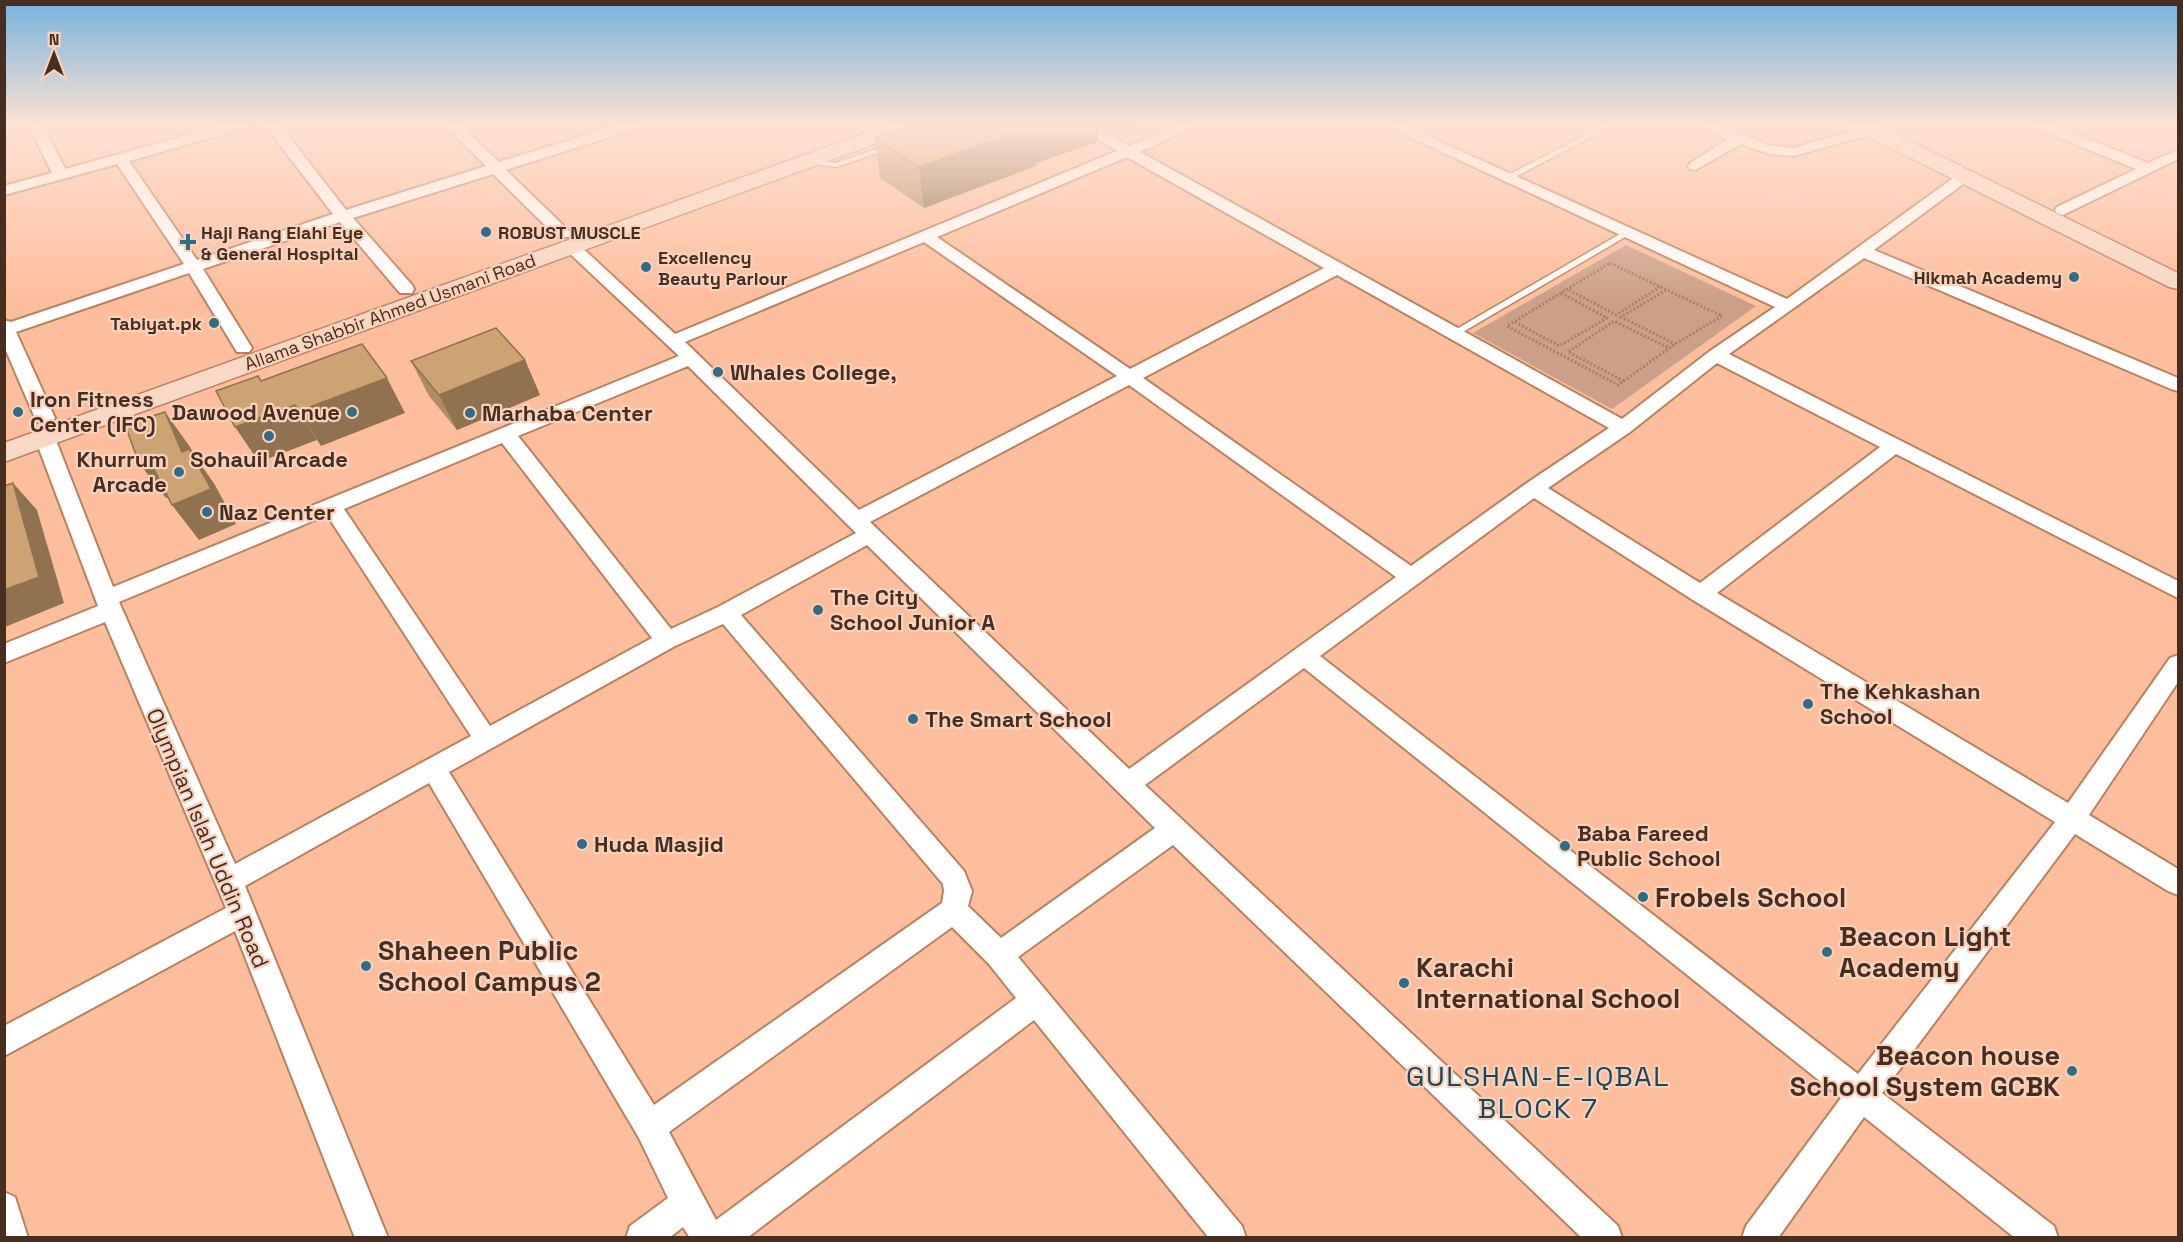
<svg xmlns="http://www.w3.org/2000/svg" width="2183" height="1242" font-family="'Space Grotesk',sans-serif">
<rect width="100%" height="100%" fill="#fdbe9e"/>
<path fill="#cca088" d="M1626 245 1756 306 1612 409 1473 333Z"/>
<g fill="none" stroke-linecap="round" stroke-linejoin="round">
<g stroke="#ba8060" stroke-width="3">
<path id="lane" d="M1607 124H1617L1509 180 1502 178Z
M888 145 895 147 836 167 808 163 804 161 808 159 836 163Z
M1625 231 1632 233 1456 336H1450L1448 334Z"/>
</g>
<g stroke="#ba8060" stroke-width="4">
<path id="street" d="M28 124H42L65 169 227 124H250L248 127 129 161 197 260 333 214 264 124H279L346 210 486 166 444 124H459L499 162 621 124H643L641 127 506 170 569 231 571 234 569 237H557L493 174 353 218 412 285 414 289 412 293H400L340 222 203 269 252 348 249 352H237L189 273 16 332 55 418 52 422H38L35 418 4 346V320L11 322 184 264 117 164 4 195V186L52 173Z
M1072 124H1090L1129 146 1181 124H1201L1140 152 1622 419 1710 351 1775 307 1382 124H1401L1787 299 1960 173H1970L1973 176 1970 179 1874 250 2178 378V391L2171 389 1864 258 1729 354 2178 581V598L1896 454 1717 593 2068 803 2170 658 2178 655V682L2089 815 2178 869V895L2168 891 2075 834 1882 1093 2054 1226 2058 1238H2015L1864 1117 1778 1238H1742L1746 1226 1841 1098 1304 668 1145 785 1618 1226 1622 1238H1582L1173 845 1018 957 1242 1226 1246 1238H1209L1034 1020 747 1238H690L683 1227 669 1238H626L630 1226 668 1198 639 1138 429 783 245 886 388 1238H355L235 931 4 1056V1026L226 908 105 622 4 663V644L98 606 35 438 38 434 45 432 52 434 55 438 113 587 679 356 565 249 563 246 565 243H577L675 334 1117 151ZM1127 157 1324 268 1130 369 937 237ZM924 242 1117 376 859 510 685 342ZM1337 275 1609 428 1527 483 1411 566 1143 378ZM1717 363 1880 447 1700 583 1548 488 1630 432ZM688 366 856 533 718 607 671 629 518 436ZM1129 385 1396 577 1129 769 870 522ZM502 443 652 638 490 726 344 509ZM1534 498 1693 600 2055 822 1858 1074 1320 656ZM327 515 471 736 235 864 119 602ZM867 545 1155 828 1001 938 968 906 972 891 964 871 741 615ZM723 624 943 884 944 891 942 903 654 1105 449 772 675 646ZM952 927 989 964 1016 998 716 1220 669 1132Z
M1694 124H1715L1772 146 1793 148 1871 126 1878 130 1876 133 1793 156 1770 154 1741 144 1695 170 1690 169 1688 166 1690 163 1728 139Z
M2031 124H2051L2148 163 2178 150V159L2063 215 2057 213 2055 210 2057 207 2136 169 2033 127Z
M4 1192 15 1197 28 1238H4Z"/>
</g>
<g stroke="#ba8060" stroke-width="3">
<path id="secondary" d="M891 124H921L918 128 4 462V443Z
M1848 124H1875L2178 273V289L2169 287 1851 128Z"/>
</g>
<path stroke="#ac7e66" stroke-width="3" stroke-dasharray="2 2" stroke-linecap="butt" d="M1610 263 1722 316 1675 344 1618 385 1507 326Z
M1569 290 1616 315 1660 287
M1666 290 1621 317 1675 344
M1515 322 1559 346 1607 318 1561 293
M1624 381 1568 352 1614 321 1669 348"/>
<use href="#lane" fill="#fff" fill-rule="evenodd"/>
<use href="#street" fill="#fff" fill-rule="evenodd"/>
<use href="#secondary" fill="#f8d9c8" fill-rule="evenodd"/>
</g>
<path fill="#b18c63" d="M918 124H1144L1116 136 1098 126V142L1036 163V166L924 208 880 178 875 138Z
M525 360 540 395 457 430 429 396 411 361Z"/>
<path fill="#907250" d="M1032 124H1098V142L1036 163V166L924 208 919 167Z
M1116 124H1144L1116 136Z
M525 360 540 395 457 430 439 395Z
M387 378 405 413 321 446 299 411Z
M295 405 317 440 259 462 235 427Z
M165 412 190 447 195 456 215 485 236 524 199 540 172 505 182 452Z
M149 459 176 495 166 498 139 463Z
M13 483 37 510 64 603 5 627 4 590Z"/>
<path fill="#cea373" stroke="#907250" stroke-width="1.5" d="M918 124H1032L1035 126 919 167 875 138Z
M496 328 525 360 439 395 411 361Z
M362 344 387 378 299 411 295 405 235 427 216 391 258 376 261 381Z
M165 412 182 452 189 449 211 489 172 505 149 459 139 463 125 425Z
M13 483 39 577 4 590V486Z"/>
<linearGradient id="sky" x2="0" y2="1"><stop stop-color="#76b2de"/><stop offset="0.42" stop-color="#fee2d3"/><stop offset="1" stop-color="#fee2d3" stop-opacity="0"/></linearGradient>
<rect width="2183" height="298" fill="url(#sky)"/>
<g fill="#316b84" stroke="#f9d2be" stroke-width="2">
<circle cx="486" cy="232" r="6"/>
<path d="M185 233h6v6h6v6h-6v6h-6v-6h-6v-6h6z"/>
<circle cx="646" cy="267" r="6"/>
<circle cx="2074" cy="277" r="6"/>
<circle cx="214" cy="323" r="6"/>
<circle cx="718" cy="372" r="6"/>
<circle cx="18" cy="412" r="6"/>
<circle cx="352" cy="412" r="6"/>
<circle cx="470" cy="413" r="6"/>
<circle cx="269" cy="436" r="6"/>
<circle cx="179" cy="472" r="6"/>
<circle cx="207" cy="512" r="6"/>
<circle cx="818" cy="610" r="6"/>
<circle cx="1808" cy="704" r="6"/>
<circle cx="913" cy="719" r="6"/>
<circle cx="582" cy="844" r="6"/>
<circle cx="1565" cy="846" r="6"/>
<circle cx="1643" cy="897" r="6"/>
<circle cx="1827" cy="952" r="6"/>
<circle cx="366" cy="966" r="6"/>
<circle cx="1404" cy="983" r="6"/>
<circle cx="2072" cy="1071" r="6"/>
</g>
<g text-anchor="middle" dominant-baseline="central" stroke-width="4.5" stroke-linejoin="round" paint-order="stroke">
<g font-size="18" font-weight="bold" fill="#472e21" stroke="#f9d2be" text-anchor="start">
<text x="201" y="232">Haji Rang Elahi Eye<tspan x="201" dy="21">&amp; General Hospital</tspan></text>
<text x="498" y="232">ROBUST MUSCLE</text>
<text x="658" y="257">Excellency<tspan x="658" dy="21">Beauty Parlour</tspan></text>
<text x="2062" y="277" text-anchor="end">Hikmah Academy</text>
<text x="202" y="323" text-anchor="end">Tabiyat.pk</text>
</g>
<g font-size="18" fill="#472e21" stroke="#f9d2be">
<text transform="translate(390 312) rotate(-20)">Allama Shabbir Ahmed Usmani Road</text>
</g>
<g font-size="22" font-weight="bold" fill="#472e21" stroke="#f9d2be" text-anchor="start">
<text x="730" y="372">Whales College,</text>
<text x="30" y="399">Iron Fitness<tspan x="30" dy="25">Center (IFC)</tspan></text>
<text x="340" y="412" text-anchor="end">Dawood Avenue</text>
<text x="482" y="413">Marhaba Center</text>
<text x="167" y="459" text-anchor="end">Khurrum<tspan x="167" dy="25">Arcade</tspan></text>
<text x="269" y="459" text-anchor="middle">Sohauil Arcade</text>
<text x="219" y="512">Naz Center</text>
<text x="830" y="597">The City<tspan x="830" dy="25">School Junior A</tspan></text>
<text x="1820" y="691">The Kehkashan<tspan x="1820" dy="25">School</tspan></text>
<text x="925" y="719">The Smart School</text>
<text x="1577" y="833">Baba Fareed<tspan x="1577" dy="25">Public School</tspan></text>
<text x="594" y="844">Huda Masjid</text>
</g>
<g font-size="22" fill="#472e21" stroke="#f9d2be">
<text transform="translate(208 838) rotate(67)">Olympian Islah Uddin Road</text>
</g>
<g font-size="27" font-weight="bold" fill="#472e21" stroke="#f9d2be" text-anchor="start">
<text x="1655" y="897">Frobels School</text>
<text x="1839" y="936">Beacon Light<tspan x="1839" dy="31">Academy</tspan></text>
<text x="378" y="950">Shaheen Public<tspan x="378" dy="31">School Campus 2</tspan></text>
<text x="1416" y="967">Karachi<tspan x="1416" dy="31">International School</tspan></text>
<text x="2060" y="1055" text-anchor="end">Beacon house<tspan x="2060" dy="31">School System GCBK</tspan></text>
</g>
<g font-size="28" letter-spacing="1.5" fill="#19485b" stroke="#f9d2be">
<text x="1538" y="1076">GULSHAN-E-IQBAL<tspan x="1538" dy="32">BLOCK 7</tspan></text>
</g>
</g>
<rect width="2183" height="1242" fill="none" stroke="#472e21" stroke-width="12"/>
<g transform="translate(54 54)" stroke="#f9d2be" stroke-width="4.5" paint-order="stroke">
<path d="M0-4.5L10 22L0 15L-10 22Z" fill="#472e21"/>
<text y="-9" font-size="16" font-weight="bold" text-anchor="middle" fill="#472e21">N</text>
</g>
</svg>
